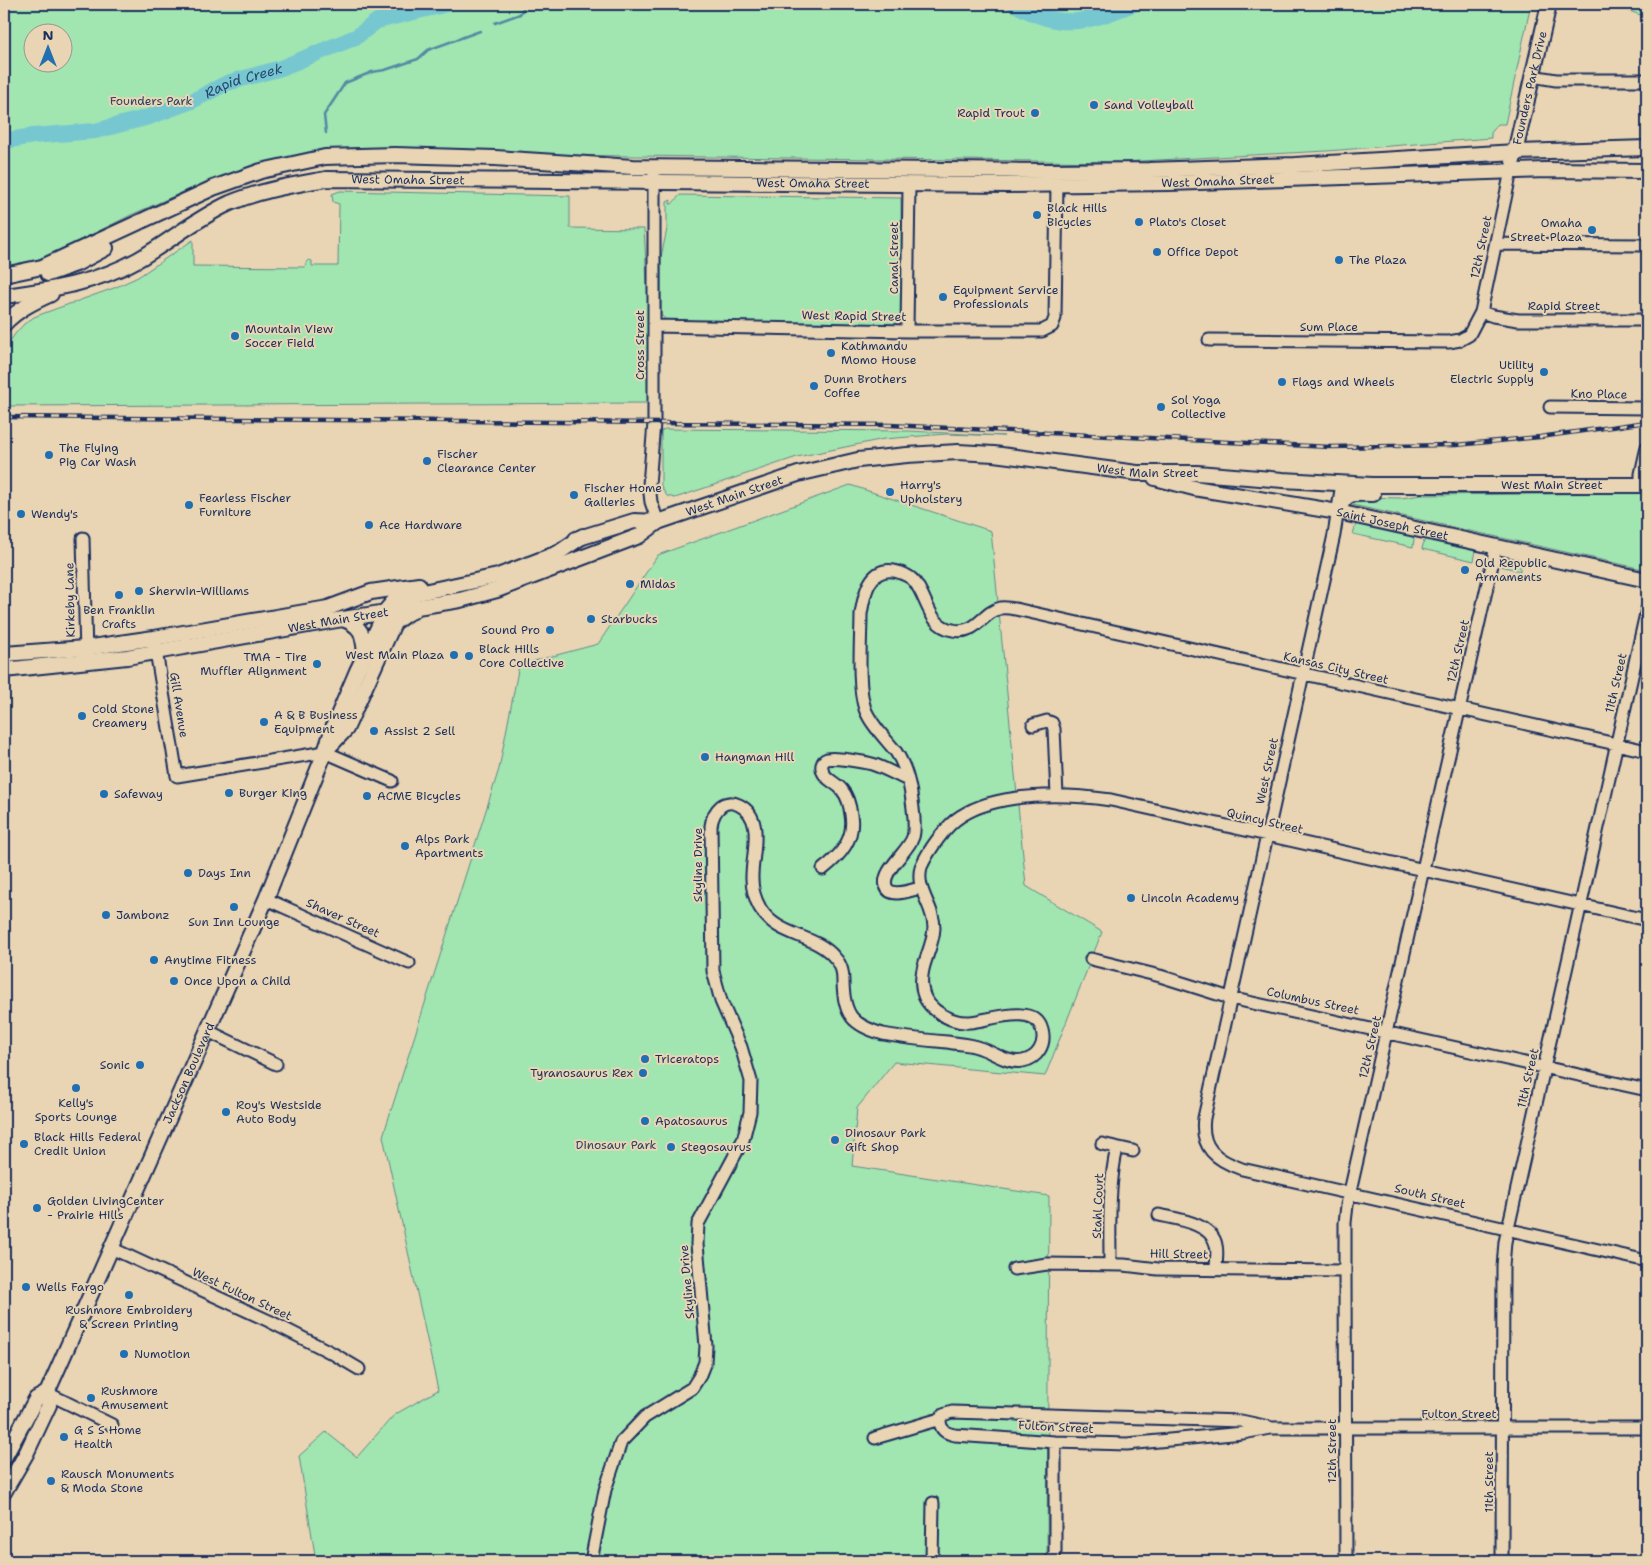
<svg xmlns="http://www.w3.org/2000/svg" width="1651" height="1565" font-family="'Shantell Sans',sans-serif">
<rect width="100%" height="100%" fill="#e9d5b3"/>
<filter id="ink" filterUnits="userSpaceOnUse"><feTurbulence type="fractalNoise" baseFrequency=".02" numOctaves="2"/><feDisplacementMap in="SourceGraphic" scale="10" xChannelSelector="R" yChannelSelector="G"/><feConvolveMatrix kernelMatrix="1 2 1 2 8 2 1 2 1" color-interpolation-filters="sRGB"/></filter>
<g filter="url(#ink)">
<path fill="#a1e5b0" stroke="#5e8a87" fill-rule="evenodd" d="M4 4H1531L1505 124H1498L1491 133V138L1327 151 1121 162 469 154 344 153 298 155 253 165 183 192 131 215 47 257 4 267ZM32 32H62V62H32Z
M1609 4H1647V17L1614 6Z
M340 191 570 196V228L644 229 649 317V403L4 406V349L15 334 24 324 34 317 47 312 114 288 138 277 193 240V266L305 267 307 261 309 260 312 261V266H338L339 204 333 202 332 194Z
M680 195 901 198 902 318 894 325 667 321 661 315V257L667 229V202L671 200 670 204H672Z
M665 429 909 431 1004 436 946 434 884 439 797 457 675 498 667 496 661 487V431Z
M850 485 991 531 1026 886 1102 932 1045 1076 894 1062 857 1108 852 1166 1049 1196 1047 1561H316L299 1456 326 1432 357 1457 394 1415 438 1390 383 1136 499 769 519 665 598 644 658 555Z
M1647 493V570L1348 504 1353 497 1401 498 1421 495Z
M1356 524 1412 536 1414 539 1413 547 1353 534Z
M1427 539 1476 550 1474 561 1422 549 1424 541Z
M1510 561 1518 564 1520 563V571L1501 566Z"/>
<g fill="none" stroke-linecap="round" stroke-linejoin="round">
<path stroke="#528aa3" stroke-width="2.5" d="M495 23 520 14 526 4
M326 133 324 115 345 83 372 72 385 70 418 59 428 50 480 31"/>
<g stroke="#77c7d1" stroke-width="16">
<path d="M1015 4C1061 31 1086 23 1133 4"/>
<path id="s1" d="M4 141 33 136 95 131 149 117 192 101 227 83 281 68 356 37 377 21 447 4"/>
</g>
<g stroke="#1b2f5e" stroke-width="15">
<path id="minor" d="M1532 76 1556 80H1647
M654 167V423L649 485 651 502 658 522
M1496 244 1647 245
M1481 312 1493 316 1518 320H1647
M654 326 907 331H1042L1052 326 1055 318 1057 184
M907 331 909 185
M1209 340 1449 342 1460 340 1469 335 1481 312 1511 171
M1550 407 1647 408
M1342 483 1334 535 1204 1118C1200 1148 1216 1160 1242 1169L1647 1261
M1641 485V474L1647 447
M83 538 86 655
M155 645 177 776 325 752 392 781
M1033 725 1047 721 1052 723 1054 729 1057 796
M823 869C841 855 855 839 851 815 850 806 848 797 842 790 837 783 826 780 823 772 821 768 821 761 827 759 835 757 864 762 872 764 885 768 896 775 908 780
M920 888C911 890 890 899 886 886 881 871 908 852 913 837 915 831 914 824 914 818 912 797 909 771 896 752 886 739 871 725 865 709 857 686 861 639 861 614 864 595 869 567 894 571 901 573 909 575 914 581 928 598 928 626 953 630 977 635 982 612 1001 608 1007 607 1014 609 1020 610L1647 751
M266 899 409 963
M1091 959 1160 976 1230 998 1647 1090
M208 1031 276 1064
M1102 1144 1133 1151
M1159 1215C1176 1219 1212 1223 1216 1245 1218 1252 1216 1261 1216 1269
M111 1248 269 1321 332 1353 359 1369
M1110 1265C1110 1226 1108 1186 1117 1148
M1014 1269 1047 1264 1124 1265 1158 1269 1345 1271
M47 1393 112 1425
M940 1419C940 1430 945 1433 955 1435L1055 1442 1127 1444 1243 1433 1270 1428H1647
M875 1438 940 1419 943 1415 952 1412 1241 1421 1269 1427
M591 1561 605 1490 621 1442 645 1417 692 1388 699 1377 705 1362 706 1346 697 1244 698 1224 743 1140 750 1112 751 1081 741 1047 721 1001 713 971 711 826C712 818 715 811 721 806 726 802 733 802 739 805 766 818 751 856 752 879 752 889 755 899 760 908 778 938 815 933 835 958 842 965 843 973 843 983 844 1015 852 1025 883 1034 904 1038 925 1040 947 1042 958 1044 970 1044 980 1048 995 1053 1008 1064 1023 1061 1038 1058 1046 1044 1042 1030 1035 1002 988 1021 970 1022 957 1023 944 1017 935 1010 927 1003 923 997 922 987 919 966 933 949 934 928 934 905 915 891 921 867 928 851 946 825 961 816 999 791 1068 794 1111 800L1647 920
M932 1561 933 1503
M1051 1561 1055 1553V1442
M1346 1561 1345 1271V1223L1347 1205 1496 547
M1502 1561 1503 1266 1505 1242 1647 609"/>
</g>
<g stroke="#1b2f5e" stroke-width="18">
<g id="major">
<path id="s2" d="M1513 161 1549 4"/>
<path d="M48 274 76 264 106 248"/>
<path d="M4 275 42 267 213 188 261 171 325 157 395 155 495 158 633 167 1048 171 1149 170 1295 165 1516 152 1647 148"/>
<path id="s3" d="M4 296C51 290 97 283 139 259 170 241 197 218 230 203 261 190 294 185 326 179L1008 185 1170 183 1545 170 1647 171"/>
<path d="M4 324C17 310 33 302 51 294"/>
<path id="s4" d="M1155 478 1194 488 1338 512 1647 580"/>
<path d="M1338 512C1345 492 1352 493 1373 494"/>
<path d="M576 539 634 521 658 522"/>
<path d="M343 619C362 626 363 634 365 653"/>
<path d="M4 654 85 648 154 638 328 608 371 592 419 585"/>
<path id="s5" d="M4 670 127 657 331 621 460 600 497 590 639 536 658 522 798 474 858 460 907 455 958 452 994 454 1137 473H1197L1283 480 1372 485H1647"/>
<path d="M329 747 346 729 394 623 406 614 413 611"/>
<path d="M4 1458 36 1399 47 1393"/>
<path id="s6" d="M4 1492 26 1454 49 1405 47 1393 266 899 325 752 334 725 357 671 387 609 393 602 409 595 498 576 558 553 583 536"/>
</g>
</g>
<use href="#minor" stroke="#e9d5b3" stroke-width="11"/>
<use href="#major" stroke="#e9d5b3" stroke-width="14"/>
<g stroke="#1b2f5e" stroke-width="4.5">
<path id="rail" d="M4 417 890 425 1330 447 1456 445 1540 437 1647 422"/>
</g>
<use href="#rail" stroke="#e9d5b3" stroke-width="2.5" stroke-dasharray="8" stroke-linecap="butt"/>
</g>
</g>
<g fill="#1f6fb2" stroke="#e9d5b3" stroke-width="2">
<circle cx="1094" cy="105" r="5"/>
<circle cx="1035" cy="113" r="5"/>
<circle cx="1037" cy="215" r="5"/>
<circle cx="1139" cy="222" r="5"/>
<circle cx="1592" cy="230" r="5"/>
<circle cx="1157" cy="252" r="5"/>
<circle cx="1339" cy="260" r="5"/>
<circle cx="943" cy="297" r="5"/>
<circle cx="235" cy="336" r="5"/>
<circle cx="831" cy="353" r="5"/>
<circle cx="1544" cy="372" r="5"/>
<circle cx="1282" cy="382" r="5"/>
<circle cx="814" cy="386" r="5"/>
<circle cx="1161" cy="407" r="5"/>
<circle cx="49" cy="455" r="5"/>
<circle cx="427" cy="461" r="5"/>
<circle cx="890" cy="492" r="5"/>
<circle cx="574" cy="495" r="5"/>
<circle cx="189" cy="505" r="5"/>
<circle cx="21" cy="514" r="5"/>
<circle cx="369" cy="525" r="5"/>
<circle cx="1465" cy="570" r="5"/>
<circle cx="630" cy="584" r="5"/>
<circle cx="139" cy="591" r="5"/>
<circle cx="119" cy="595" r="5"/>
<circle cx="591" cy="619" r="5"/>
<circle cx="550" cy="630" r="5"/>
<circle cx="454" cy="655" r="5"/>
<circle cx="469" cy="656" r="5"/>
<circle cx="317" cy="664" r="5"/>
<circle cx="82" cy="716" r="5"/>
<circle cx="264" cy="722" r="5"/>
<circle cx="374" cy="731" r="5"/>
<circle cx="705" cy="757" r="5"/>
<circle cx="229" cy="793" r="5"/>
<circle cx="104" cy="794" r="5"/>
<circle cx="367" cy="796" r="5"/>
<circle cx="405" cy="846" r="5"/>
<circle cx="188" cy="873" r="5"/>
<circle cx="1131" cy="898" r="5"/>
<circle cx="234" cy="907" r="5"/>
<circle cx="106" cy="915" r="5"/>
<circle cx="154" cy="960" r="5"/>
<circle cx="174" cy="981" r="5"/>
<circle cx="645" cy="1059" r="5"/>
<circle cx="140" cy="1065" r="5"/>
<circle cx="643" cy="1073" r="5"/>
<circle cx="76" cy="1088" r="5"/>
<circle cx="226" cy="1112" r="5"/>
<circle cx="645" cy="1121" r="5"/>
<circle cx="835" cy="1140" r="5"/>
<circle cx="24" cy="1144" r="5"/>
<circle cx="671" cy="1147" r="5"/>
<circle cx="37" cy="1208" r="5"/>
<circle cx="26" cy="1287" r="5"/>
<circle cx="129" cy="1295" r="5"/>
<circle cx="124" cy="1354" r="5"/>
<circle cx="91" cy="1398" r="5"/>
<circle cx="64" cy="1437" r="5"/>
<circle cx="51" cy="1481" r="5"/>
</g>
<g text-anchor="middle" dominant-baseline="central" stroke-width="4" stroke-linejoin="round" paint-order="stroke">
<g font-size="12" fill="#1b2f5e" stroke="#e9d5b3">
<text stroke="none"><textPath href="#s2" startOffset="75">Founders Park Drive</textPath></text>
<text stroke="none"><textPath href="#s3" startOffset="429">West Omaha Street</textPath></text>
<text stroke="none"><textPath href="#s3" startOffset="1239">West Omaha Street</textPath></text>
<text stroke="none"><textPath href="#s3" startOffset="834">West Omaha Street</textPath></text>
<text transform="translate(1481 247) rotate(-78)">12th Street</text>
<text transform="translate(894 258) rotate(-90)">Canal Street</text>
<text x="1564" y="306">Rapid Street</text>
<text transform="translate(854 316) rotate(1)">West Rapid Street</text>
<text x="1329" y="327">Sum Place</text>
<text transform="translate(640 345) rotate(-90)">Cross Street</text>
<text transform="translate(1599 394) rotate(1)">Kno Place</text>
<text stroke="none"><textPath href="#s5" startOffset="1176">West Main Street</textPath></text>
<text stroke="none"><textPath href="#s5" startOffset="1581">West Main Street</textPath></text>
<text stroke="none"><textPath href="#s5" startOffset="756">West Main Street</textPath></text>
<text stroke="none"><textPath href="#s4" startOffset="242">Saint Joseph Street</textPath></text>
<text transform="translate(70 600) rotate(-91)">Kirkeby Lane</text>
<text stroke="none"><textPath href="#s5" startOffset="338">West Main Street</textPath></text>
<text transform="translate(1458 651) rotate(-77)">12th Street</text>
<text transform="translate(1336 668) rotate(13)">Kansas City Street</text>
<text transform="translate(1616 683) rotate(-77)">11th Street</text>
<text transform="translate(179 705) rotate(81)">Gill Avenue</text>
<text transform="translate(1267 771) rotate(-78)">West Street</text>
<text transform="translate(1265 821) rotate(13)">Quincy Street</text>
<text transform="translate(698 865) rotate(-90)">Skyline Drive</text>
<text transform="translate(343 918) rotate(24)">Shaver Street</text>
<text transform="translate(1313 1001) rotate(12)">Columbus Street</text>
<text transform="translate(1370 1047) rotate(-77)">12th Street</text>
<text stroke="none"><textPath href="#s6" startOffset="460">Jackson Boulevard</textPath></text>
<text transform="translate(1528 1078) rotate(-77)">11th Street</text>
<text transform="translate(1430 1196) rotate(13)">South Street</text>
<text transform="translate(1098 1206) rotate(-88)">Stahl Court</text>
<text transform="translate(1179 1254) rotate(1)">Hill Street</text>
<text transform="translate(687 1282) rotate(-95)">Skyline Drive</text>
<text transform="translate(242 1294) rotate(25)">West Fulton Street</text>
<text x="1459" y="1414">Fulton Street</text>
<text transform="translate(1056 1427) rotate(3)">Fulton Street</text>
<text transform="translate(1332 1451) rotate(-90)">12th Street</text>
<text transform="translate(1489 1482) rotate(-90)">11th Street</text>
</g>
<g font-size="12" fill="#284166" stroke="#e9d5b3">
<text x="151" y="101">Founders Park</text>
<text x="616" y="1145">Dinosaur Park</text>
</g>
<g font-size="12" fill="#1b2f5e" stroke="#e9d5b3" text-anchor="start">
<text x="1104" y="105">Sand Volleyball</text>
<text x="1025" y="113" text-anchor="end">Rapid Trout</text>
<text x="1047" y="208">Black Hills<tspan x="1047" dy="14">Bicycles</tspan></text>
<text x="1149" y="222">Plato's Closet</text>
<text x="1582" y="223" text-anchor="end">Omaha<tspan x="1582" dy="14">Street Plaza</tspan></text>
<text x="1167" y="252">Office Depot</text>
<text x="1349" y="260">The Plaza</text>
<text x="953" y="290">Equipment Service<tspan x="953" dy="14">Professionals</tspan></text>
<text x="245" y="329">Mountain View<tspan x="245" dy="14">Soccer Field</tspan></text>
<text x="841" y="346">Kathmandu<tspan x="841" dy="14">Momo House</tspan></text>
<text x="1534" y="365" text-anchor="end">Utility<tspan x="1534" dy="14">Electric Supply</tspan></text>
<text x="824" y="379">Dunn Brothers<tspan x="824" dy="14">Coffee</tspan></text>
<text x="1292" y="382">Flags and Wheels</text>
<text x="1171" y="400">Sol Yoga<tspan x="1171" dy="14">Collective</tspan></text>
<text x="59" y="448">The Flying<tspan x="59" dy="14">Pig Car Wash</tspan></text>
<text x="437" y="454">Fischer<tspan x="437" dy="14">Clearance Center</tspan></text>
<text x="900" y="485">Harry's<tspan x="900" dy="14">Upholstery</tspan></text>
<text x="584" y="488">Fischer Home<tspan x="584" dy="14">Galleries</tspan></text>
<text x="199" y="498">Fearless Fischer<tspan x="199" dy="14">Furniture</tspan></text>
<text x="31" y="514">Wendy's</text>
<text x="379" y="525">Ace Hardware</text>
<text x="1475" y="563">Old Republic<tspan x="1475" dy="14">Armaments</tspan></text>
<text x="640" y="584">Midas</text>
<text x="149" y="591">Sherwin-Williams</text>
<text x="119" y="610" text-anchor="middle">Ben Franklin<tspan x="119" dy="14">Crafts</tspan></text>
<text x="601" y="619">Starbucks</text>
<text x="540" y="630" text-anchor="end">Sound Pro</text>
<text x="479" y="649">Black Hills<tspan x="479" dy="14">Core Collective</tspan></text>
<text x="444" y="655" text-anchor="end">West Main Plaza</text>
<text x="307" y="657" text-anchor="end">TMA - Tire<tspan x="307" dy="14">Muffler Alignment</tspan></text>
<text x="92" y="709">Cold Stone<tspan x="92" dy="14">Creamery</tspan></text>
<text x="274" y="715">A &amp; B Business<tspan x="274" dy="14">Equipment</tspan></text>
<text x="384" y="731">Assist 2 Sell</text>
<text x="715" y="757">Hangman Hill</text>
<text x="239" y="793">Burger King</text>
<text x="114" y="794">Safeway</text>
<text x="377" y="796">ACME Bicycles</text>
<text x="415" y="839">Alps Park<tspan x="415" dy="14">Apartments</tspan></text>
<text x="198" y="873">Days Inn</text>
<text x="1141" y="898">Lincoln Academy</text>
<text x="116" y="915">Jambonz</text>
<text x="234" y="922" text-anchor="middle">Sun Inn Lounge</text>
<text x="164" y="960">Anytime Fitness</text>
<text x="184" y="981">Once Upon a Child</text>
<text x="655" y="1059">Triceratops</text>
<text x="130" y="1065" text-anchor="end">Sonic</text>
<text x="633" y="1073" text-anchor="end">Tyranosaurus Rex</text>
<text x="76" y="1103" text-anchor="middle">Kelly's<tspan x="76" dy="14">Sports Lounge</tspan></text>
<text x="236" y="1105">Roy's Westside<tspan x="236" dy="14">Auto Body</tspan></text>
<text x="655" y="1121">Apatosaurus</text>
<text x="845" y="1133">Dinosaur Park<tspan x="845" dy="14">Gift Shop</tspan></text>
<text x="34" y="1137">Black Hills Federal<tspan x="34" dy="14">Credit Union</tspan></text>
<text x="681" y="1147">Stegosaurus</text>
<text x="47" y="1201">Golden LivingCenter<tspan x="47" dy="14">- Prairie Hills</tspan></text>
<text x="36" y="1287">Wells Fargo</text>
<text x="129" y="1310" text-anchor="middle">Rushmore Embroidery<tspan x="129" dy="14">&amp; Screen Printing</tspan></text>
<text x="134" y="1354">Numotion</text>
<text x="101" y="1391">Rushmore<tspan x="101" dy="14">Amusement</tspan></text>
<text x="74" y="1430">G S S Home<tspan x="74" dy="14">Health</tspan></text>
<text x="61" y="1474">Rausch Monuments<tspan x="61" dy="14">&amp; Moda Stone</tspan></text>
</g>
<g font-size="14" font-style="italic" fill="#29466f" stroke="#e9d5b3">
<text stroke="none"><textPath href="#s1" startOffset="249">Rapid Creek</textPath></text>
</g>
</g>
<rect width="1651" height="1565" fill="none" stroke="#e9d5b3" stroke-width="20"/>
<rect x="10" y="10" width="1631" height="1545" fill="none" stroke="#1b2f5e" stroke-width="2" filter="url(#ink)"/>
<g transform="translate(48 48)"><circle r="24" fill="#e9d5b3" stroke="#979391"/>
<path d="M0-4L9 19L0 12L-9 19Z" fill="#1f6fb2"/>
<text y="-8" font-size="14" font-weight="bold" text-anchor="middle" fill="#1b2f5e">N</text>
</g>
</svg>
